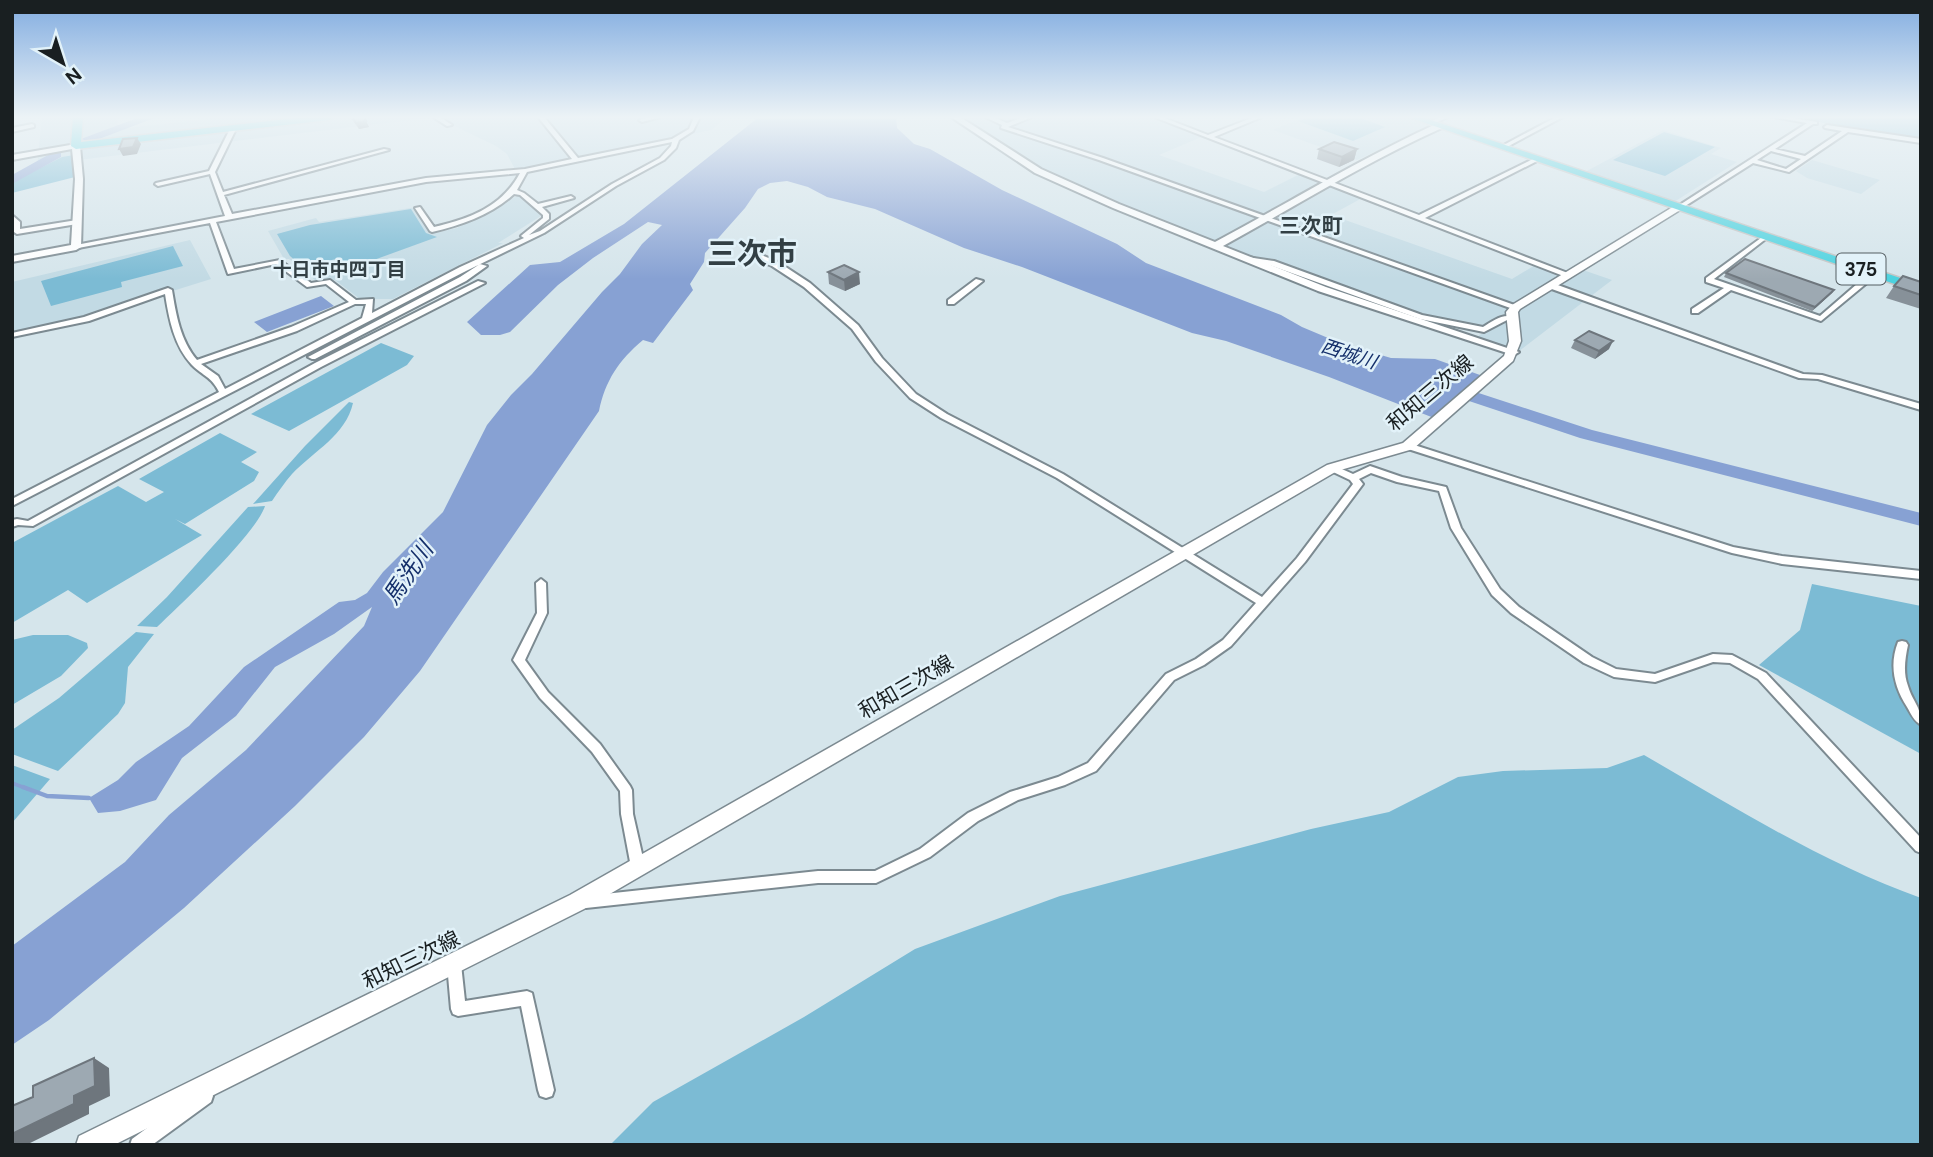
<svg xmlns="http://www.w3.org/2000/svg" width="1933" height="1157" font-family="'DM Sans','Noto Sans JP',sans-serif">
<rect width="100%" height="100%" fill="#d5e5eb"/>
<path fill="#c2dae4" d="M42 117H117L118 129 226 117H727L711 130 516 171 507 154 496 146 436 117 78 160 37 167Z
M954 117H1159L1206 135 1159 155 1264 192 1304 172 1364 197 1331 215 1512 279 1537 264 1572 277 1583 270 1612 280 1514 355 1470 342 1484 332 1441 323 1373 303 1265 266 1061 183Z
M1304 117H1408L1432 125 1357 160 1273 130Z
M1663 130 1721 148 1711 154 1737 162 1674 202 1585 172Z
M1812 160 1880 180 1861 194 1807 178 1796 171Z
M519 195 541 216 498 243H503L393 299H360L335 280 320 284 289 259H284L268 231 316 218 319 222 417 207 435 233 457 228Z
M190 240 211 279 99 314 12 332V282Z"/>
<path fill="#7cbbd4" d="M1309 117H1367L1363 119 1385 127 1353 141 1298 121Z
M1801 117H1921V142L1850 130Z
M1664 132 1715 147 1665 176 1613 160Z
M74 155 75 177 12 193V182L62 157Z
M411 209 426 233 437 237 349 269 340 258 303 267 290 256 277 234 310 225Z
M173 246 183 266 121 282 122 287 51 306 41 281Z
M381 343 414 356 407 365 289 431 251 414Z
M349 402 353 403C346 435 314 451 292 474 285 482 278 492 272 501L253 504 305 446Z
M220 433 257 452 241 462 259 472 254 481 185 524 175 519 202 535 87 603 68 590 12 623V543L118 486 146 502 164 492 139 479Z
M265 506C256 534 182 603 157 627L137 626 167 597 248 507Z
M1812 584 1921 606V754L1759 665 1800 630Z
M136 632 154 634 128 667 125 703 118 714 58 771 12 754V730L59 698Z
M33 635H68L87 643 88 648 61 676 12 705V640Z
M1644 755C1734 807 1823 863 1921 898V1145H610L653 1102 804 1017 915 949 1060 896 1311 829 1389 812 1458 777 1503 771 1607 768Z
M12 765 50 779 12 823Z"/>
<path fill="#87a1d3" d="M759 117H896L897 128 914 144 930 149 1002 190 1117 244 1146 263 1281 315 1302 327 1340 343 1391 358 1435 359 1480 375 1434 418 1329 377 1226 341 1192 333 1022 267 964 248 875 209 827 197 808 187 787 181 770 183 758 189 745 208 705 253 704 262 690 284 693 290 653 343 643 340C619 360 605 381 599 411L420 671 364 737 295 806 184 908 49 1020 12 1045V946L125 862 169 815 246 750 364 626 372 607 334 634 275 667 236 716 182 758 156 800 120 811 98 813 89 798 118 780 136 762 189 726 244 667 339 602 355 600 367 593 383 572 443 512 487 425 511 395 532 374 602 292 620 274 642 244 662 225 648 222 593 258 558 285 510 332 500 335H481L467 322 530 265 560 262 624 224Z
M321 296 334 306 267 332 254 322Z"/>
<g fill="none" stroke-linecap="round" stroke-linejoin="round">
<path stroke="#87a1d3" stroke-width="3.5" d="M12 783 28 789"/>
<path stroke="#87a1d3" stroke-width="4.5" d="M23 787 47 796 89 798"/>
<path fill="#87a1d3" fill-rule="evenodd" d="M140 117H157L91 142 81 139Z
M57 150 61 151V157L12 184V175Z
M1448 383 1592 430 1921 513V526L1580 438 1442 392 1439 388Z"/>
<g stroke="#7c8a91" stroke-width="4">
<path id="minor" d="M433 117H440L452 125 447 126Z
M538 117H544L578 158 672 139 689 129 694 117H700L693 131 679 140 676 148 664 160 616 186 544 233 466 271 12 506V499L219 392C212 377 203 376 192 365 174 346 169 319 165 294L89 321 12 337V333L84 317 168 288 172 290C176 314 180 340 197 360L291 327 349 302 326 284 307 287 276 264 228 274 210 223 73 249V245H76L225 216 210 174 158 186 155 184 156 183 209 171 230 129 233 127 236 129 215 172 223 192 384 149 389 150 224 195 232 214 426 178 525 169 572 159ZM672 142 671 146 660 158 612 184 540 231 529 235 549 219V214L542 207 574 198 571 196 538 204 524 193 517 190 527 172ZM520 173C502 207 469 219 434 227L420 207 415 208 430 231 432 232C462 225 491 215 514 194L520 195 543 215V218L522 235 521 236 524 238 460 267 372 313 373 299 356 300 330 280 311 283 280 260 234 269 216 222 426 182ZM355 304H366L362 318 225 389 218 376 201 364 297 331Z
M649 117H661L642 122 639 120Z
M985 117H993L1007 123 1024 117H1032L1008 127 1103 158 1520 307 1516 309H1513L1099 160 1001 128 1002 125Z
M1154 117H1162L1208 135 1254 117H1262L1214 137 1419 215 1535 158H1539V160L1425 218 1573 275 1566 277Z
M1440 117H1448L1433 124 1428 123Z
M1556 117H1563L1505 148 1500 147Z
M1774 117H1787L1817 122V124H1813L1775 149 1805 156 1842 131 1825 128 1824 127 1827 125 1921 139V143L1848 132 1789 172 1753 163 1682 208H1678V206L1807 123ZM1771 151 1801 159 1786 169 1757 160Z
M32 124 34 125V127L12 132V128Z
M12 215 20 222V229L77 220 80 222 77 224 17 234 14 232Z
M1765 235 1769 237 1767 238 1714 279 1820 316 1872 271 1879 273 1821 321 1731 290 1698 313H1692V309L1724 288 1706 282V278Z
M751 253H757L778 262 810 283 858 325 882 358 916 394 947 414 1063 474 1262 597 1297 558 1353 484 1350 480 1329 470 1327 468 1329 466H1335L1353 474 1370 466 1402 477 1446 487 1461 528 1500 589 1519 607 1592 657 1616 669 1655 674 1713 654 1732 655 1766 673 1921 838V853L1916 851 1758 679 1730 663 1713 662 1655 682 1614 677 1584 663 1511 613 1492 595 1451 528 1439 491 1397 482 1371 473 1359 479 1363 484 1305 562 1231 646 1204 665 1174 680 1096 771 1065 785 1018 800 978 821 930 857 876 883H818L586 908 581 906 579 902 581 898 586 896 818 871H875L920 849 968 813 1010 792 1058 777 1088 763 1166 674 1196 659 1223 640 1256 603 1057 478 941 418 910 398 876 362 852 329 804 287 772 266 751 257Z
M1247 257 1274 261 1422 315 1483 327C1493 321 1504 312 1516 318L1515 320H1507L1484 332 1420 319 1269 265 1247 261Z
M480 264 487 266 466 281 315 359H312L308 357 460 277Z
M976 279 983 281 954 304H948V300Z
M478 281 485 283 321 367 33 526 18 525 12 527V520L17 519 28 521 315 363Z
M1549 284H1555L1803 374 1822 375 1921 404V410L1818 379 1799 378 1549 288Z
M1408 443 1733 547 1782 556 1921 571V579L1782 564 1732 553 1405 448 1403 446 1405 444Z
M541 579 546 583 547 613 525 660 548 692 600 744 630 786 632 790 633 814 645 867 643 871 638 873 633 871 631 867 621 814 620 791 592 752 540 698 513 660 537 613 536 583Z
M1902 641 1906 642 1908 645C1905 659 1903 673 1908 686 1913 703 1921 705 1921 725 1914 721 1911 714 1907 707 1894 687 1889 665 1898 642Z
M454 957 459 959 461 964 465 1001 527 991 532 993 554 1090 552 1096 546 1098 540 1096 538 1090 521 1006 458 1016 453 1014 451 1009 447 964 449 959Z
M205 1088 211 1090 213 1096 211 1102 152 1145H130L132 1139 199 1090Z"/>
</g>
<g stroke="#7c8a91" stroke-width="4">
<path id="tertiary" d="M951 117H960L1041 169 1119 204 1215 242C1288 203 1360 159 1436 124H1442V128C1366 162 1296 206 1223 246L1326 287 1519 352 1514 355 1510 354 1318 291 1113 208 1035 173Z
M76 144 80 146 83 179 81 247 76 250 12 262V256L71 245 75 179 72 149 12 160V155Z"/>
</g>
<g stroke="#7c8a91" stroke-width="3">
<path id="secondary" d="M1676 205 1685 207 1520 309 1518 312 1521 341 1513 361 1413 449 1337 471 584 909 114 1145H76L79 1136 570 895 1327 465 1403 443 1504 356 1509 341 1506 312 1512 305Z"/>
</g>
<g stroke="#c3c5c5" stroke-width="3">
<path id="trunk" d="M73 117H83L81 142 305 117H334L329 120 76 149 71 146Z
M1408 117H1422L1921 285V293Z"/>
</g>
<use href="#minor" fill="#fff" fill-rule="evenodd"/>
<use href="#tertiary" fill="#fff" fill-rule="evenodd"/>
<use href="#secondary" fill="#fff" fill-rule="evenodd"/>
<use href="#trunk" fill="#4cd2df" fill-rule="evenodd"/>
</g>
<path fill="#879199" d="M350 117H364L369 127 359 129Z
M1319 149H1357L1354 160 1339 167 1317 159Z
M828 272 860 284 845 291 829 284Z
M1726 273 1834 290 1832 293 1812 311 1724 277Z
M1921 282V309L1886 298 1894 286Z
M1575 340 1609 349 1595 359 1571 348Z"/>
<path fill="#6e767d" d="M366 121 369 127 359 129 356 123Z
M137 138 141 144 137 154 123 156 119 149Z
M1357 149 1354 160 1339 167 1342 157Z
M859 272 860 284 845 291 844 280Z
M1834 290 1832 293 1812 311 1815 307Z
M1613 341 1609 349 1595 359 1599 351Z
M94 1058 109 1068 110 1096 89 1106V1114L26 1145H12V1134L74 1096Z"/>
<path fill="#9da9b2" stroke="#6e767d" stroke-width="2" d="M352 117H364L366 121 356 123Z
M137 138 133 147 119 149 123 139Z
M1334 142 1357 149 1342 157 1319 149Z
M1745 259 1834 290 1815 307 1726 273Z
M844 265 859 272 844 280 828 272Z
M1903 276 1921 282V295L1894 286Z
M1589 331 1613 341 1599 351 1575 340Z
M94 1058 95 1086 74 1096V1104L12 1134V1106L33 1097V1086Z"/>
<linearGradient id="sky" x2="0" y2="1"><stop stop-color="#81ace0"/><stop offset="0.42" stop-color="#ecf3f6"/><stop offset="1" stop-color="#ecf3f6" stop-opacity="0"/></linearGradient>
<rect width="1933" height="279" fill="url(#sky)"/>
<g text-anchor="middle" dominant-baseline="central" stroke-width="5" stroke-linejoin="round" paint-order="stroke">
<g font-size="19" font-weight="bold" fill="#323f44" stroke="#e2f2f9">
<text x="339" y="269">十日市中四丁目</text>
</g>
<rect fill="#e2f2f9" stroke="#555e62" stroke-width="2" x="1836.5" y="253.5" width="49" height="31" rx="5"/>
<g font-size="19" font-weight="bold" fill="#191f21">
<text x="1861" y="269">375</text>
</g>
<g font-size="19" font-style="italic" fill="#15306b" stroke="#e2f2f9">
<text transform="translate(1349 354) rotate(18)">西城川</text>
</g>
<g font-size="21" font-weight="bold" fill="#323f44" stroke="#e2f2f9">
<text x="1311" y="226">三次町</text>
</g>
<g font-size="21" fill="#191f21" stroke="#e2f2f9">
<text transform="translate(1430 393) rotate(-40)">和知三次線</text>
<text transform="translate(906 687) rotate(-30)">和知三次線</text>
<text transform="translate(411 960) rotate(-26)">和知三次線</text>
</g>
<g font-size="23" font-style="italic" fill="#15306b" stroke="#e2f2f9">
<text transform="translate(408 573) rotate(-56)">馬洗川</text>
</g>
<g font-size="30" font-weight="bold" fill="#323f44" stroke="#e2f2f9">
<text x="752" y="253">三次市</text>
</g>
</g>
<rect width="1933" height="1157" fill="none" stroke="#191f21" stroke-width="28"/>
<g transform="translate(63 63) rotate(141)" stroke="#e2f2f9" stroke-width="5" paint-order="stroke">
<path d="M0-5L12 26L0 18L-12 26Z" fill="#191f21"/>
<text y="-10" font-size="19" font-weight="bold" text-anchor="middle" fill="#191f21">N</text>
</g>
</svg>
